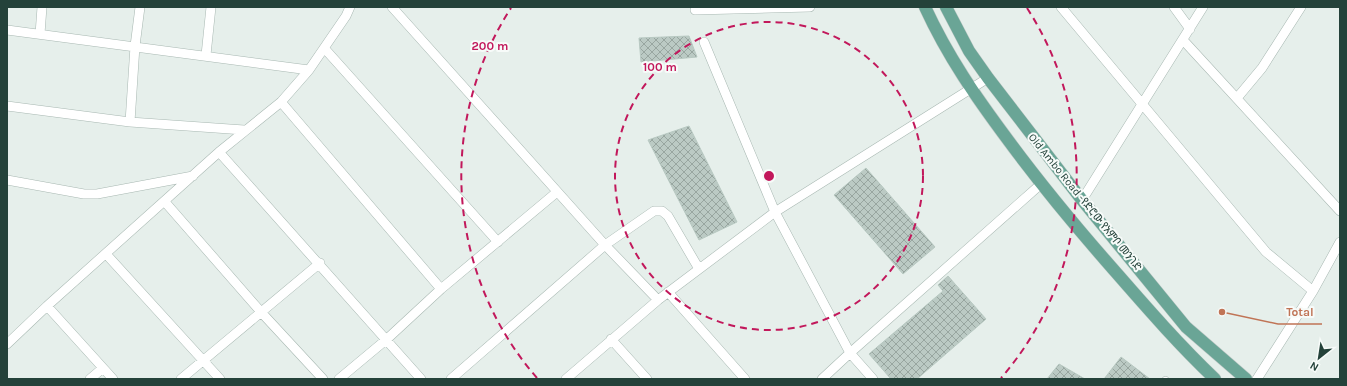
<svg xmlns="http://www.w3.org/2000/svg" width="1347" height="386" font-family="Karla,'Noto Sans Ethiopic',sans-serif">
<defs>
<pattern id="building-cross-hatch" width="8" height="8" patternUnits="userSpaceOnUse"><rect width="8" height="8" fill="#bbcac4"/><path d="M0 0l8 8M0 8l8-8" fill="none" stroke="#98a6a0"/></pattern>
</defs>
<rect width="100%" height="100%" fill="#e6efeb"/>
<path fill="url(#building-cross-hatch)" stroke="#b8c9c2" d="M689 36 697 57 641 62 639 38Z
M689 126 737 222 699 240 648 140Z
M866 168 935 247 903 274 834 195Z
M948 276 986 319 917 379H891L869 354 943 291 938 285Z
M1121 357 1150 379H1104Z
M1059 364 1085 379H1047Z"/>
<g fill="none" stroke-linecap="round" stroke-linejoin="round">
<g stroke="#a8b8b2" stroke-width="5.5">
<path id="service" d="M1165 379H1166"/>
</g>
<g stroke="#a8b8b2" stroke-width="10">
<path id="minor" d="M350 7 346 16 309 70 281 102 219 152 421 379
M392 7 605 245 451 379
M1061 7 1266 252 1313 291 1257 379
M1174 7 1190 29
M695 10 810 7
M7 30 309 70
M40 34 42 7
M1183 40 1340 211
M704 42 775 212 850 353 822 379
M325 49 498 242
M206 55 211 7
M1237 98 1262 68 1301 7
M281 102 441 289
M7 106 130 122 244 130
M130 122 135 46 140 7
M7 180 84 194H97L193 176
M1082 200 1203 7
M165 202 261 312 323 379
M106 254 220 379
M1313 291 1340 242
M668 292 745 379
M658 300 605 245 654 211H662L668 216 699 269
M47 306 219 152
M611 339 647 379
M7 344 47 306 113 379
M90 379 103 368
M181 379 320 263
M339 379 387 339 441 289 557 192
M566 379 658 300 775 212 988 78
M873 379 850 353 1041 184"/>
</g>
<g stroke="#c2cac8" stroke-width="13">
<path id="primary" d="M925 7C948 57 976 97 1008 140 1039 182 1072 222 1106 261 1141 301 1176 342 1215 379
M946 7 969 51 988 78 1082 200 1186 327 1246 379"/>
</g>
<use href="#service" stroke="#fff" stroke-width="4.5"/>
<use href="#minor" stroke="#fff" stroke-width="9"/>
<use href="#primary" stroke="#6aa596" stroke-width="12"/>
</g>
<g fill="none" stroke="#c2185b" stroke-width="2" stroke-dasharray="7 5">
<circle cx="769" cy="176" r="154"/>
<path d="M537 378A308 308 0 0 1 511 8M1027 8A308 308 0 0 1 1001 378"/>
</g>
<g text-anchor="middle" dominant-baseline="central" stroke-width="4" stroke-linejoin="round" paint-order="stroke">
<g font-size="11" fill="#24423a" stroke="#f7fbf9">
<text transform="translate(1085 202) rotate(51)">Old Ambo Road -የድሮው የአምቦ መንገድ</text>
</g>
</g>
<circle cx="769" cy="176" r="6" fill="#c2185b" stroke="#f7fbf9" stroke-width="2"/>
<g font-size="12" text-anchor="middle" font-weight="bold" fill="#c2185b" stroke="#f7fbf9" stroke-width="4" stroke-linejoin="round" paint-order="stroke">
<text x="490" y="50">200 m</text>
<text x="660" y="71">100 m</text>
</g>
<path fill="none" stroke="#c07456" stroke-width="1.5" d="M1222 312L1278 324H1322"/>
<circle fill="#c07456" stroke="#f7fbf9" stroke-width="1.5" cx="1222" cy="312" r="4"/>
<g font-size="12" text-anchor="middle" font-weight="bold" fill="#c07456" stroke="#f7fbf9" stroke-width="4" stroke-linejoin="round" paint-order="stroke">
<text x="1300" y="316">Total</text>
</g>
<rect width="1347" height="386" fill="none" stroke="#24423a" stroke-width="16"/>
<g transform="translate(1319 358) rotate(210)" stroke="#f7fbf9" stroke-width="3" paint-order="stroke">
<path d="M0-3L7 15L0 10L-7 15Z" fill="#24423a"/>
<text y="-6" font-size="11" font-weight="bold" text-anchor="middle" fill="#24423a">N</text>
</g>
</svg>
